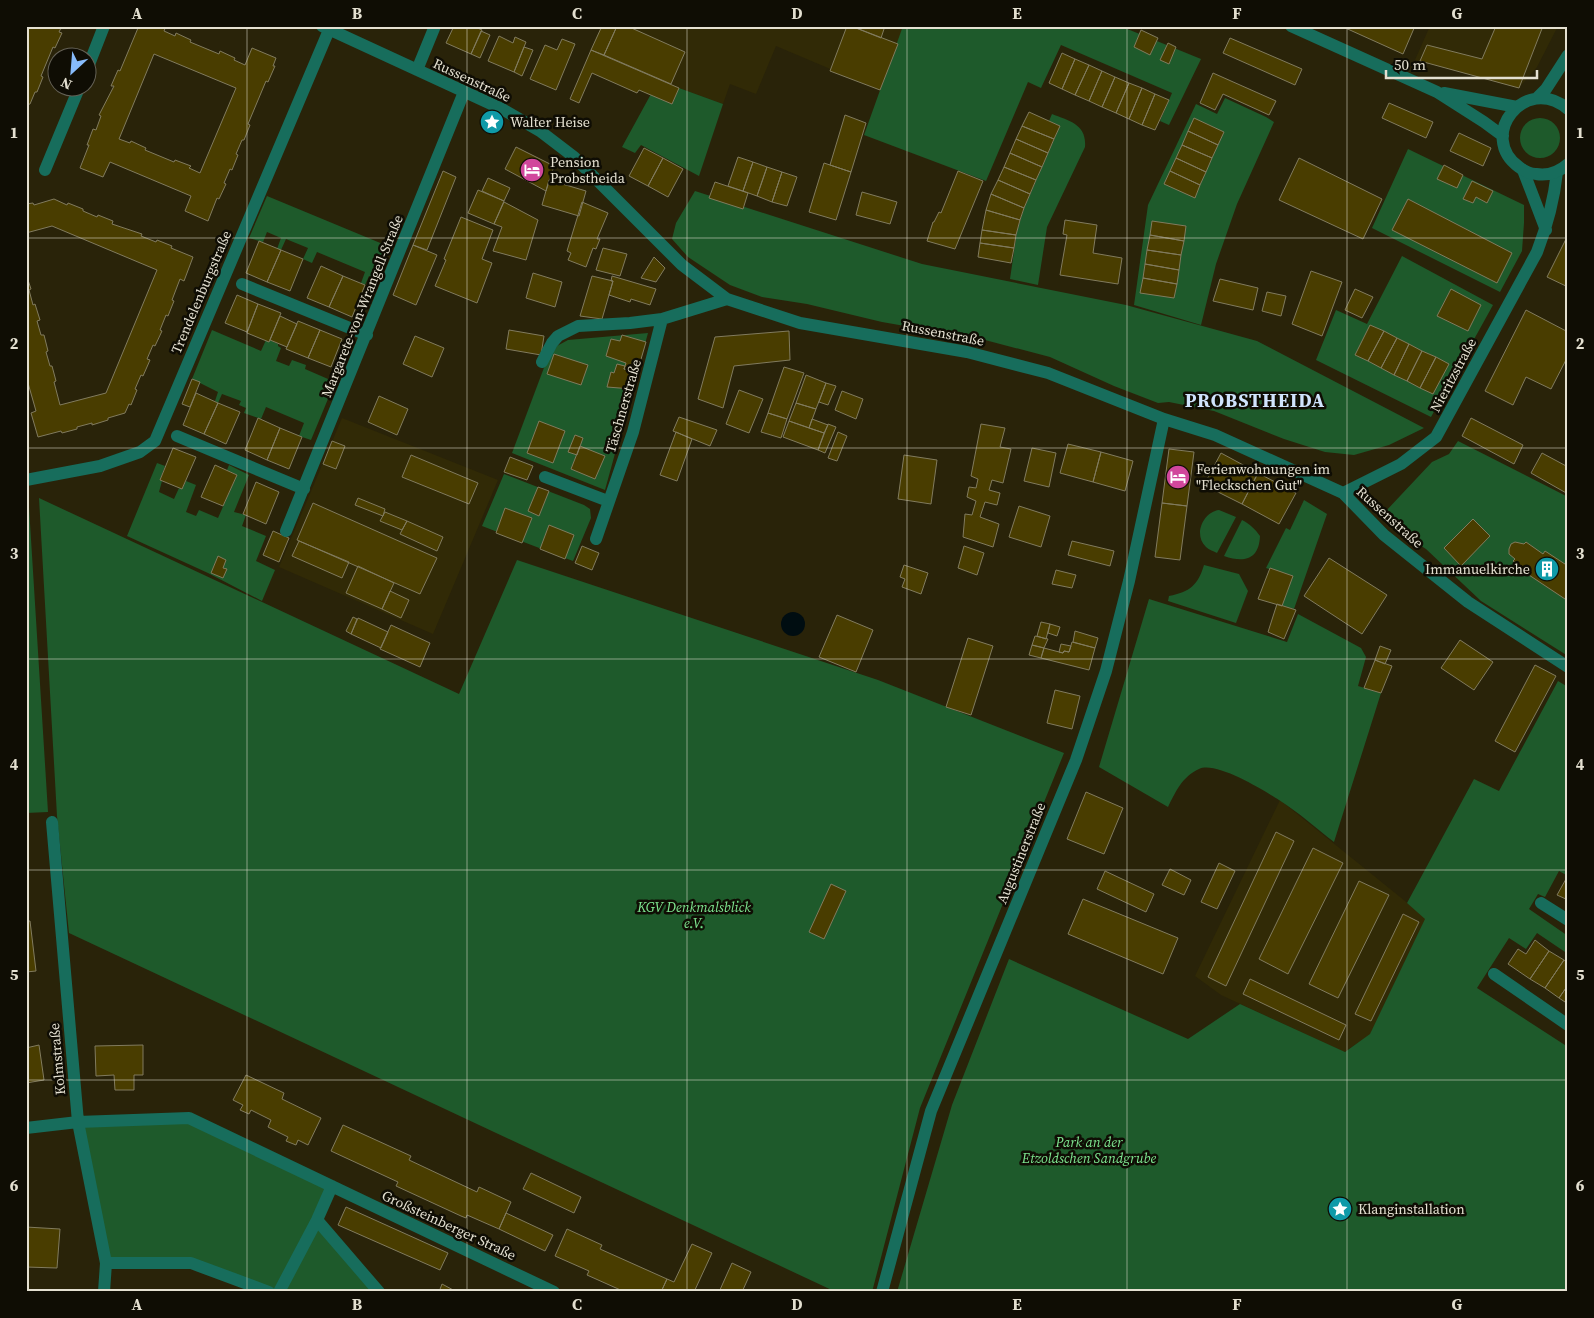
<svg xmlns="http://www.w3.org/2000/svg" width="1594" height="1318" font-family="'Source Serif 4',serif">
<rect width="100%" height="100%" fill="#292309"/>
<path fill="#312a06" d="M601 26H904L880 90 776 46 756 94 730 84 723 104 679 88 591 50Z
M1430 26H1558L1537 67 1519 88 1415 60Z
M342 418 498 480 433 634 279 567Z
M1280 800 1426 918 1370 1035 1344 1052 1221 995 1195 976Z"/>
<path fill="#1e5a2b" d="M903 26H1120L1201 59 1169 125 1160 121 1172 93 1061 45 1041 88 1028 82 986 181 864 135Z
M679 88 723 104 699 176 641 145 635 153 622 147 651 94 672 104Z
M1225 98 1266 117 1274 122 1237 204 1216 264 1201 325 1134 305 1148 205 1196 104 1217 114Z
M1052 114C1069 121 1087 124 1085 147L1047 227 1038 285 1010 279 1017 231 1024 208 1060 126 1049 121Z
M1520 138a20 20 0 1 1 40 0a20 20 0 1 1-40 0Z
M1408 149 1524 205V223L1522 251 1500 292 1372 228Z
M695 191 922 264 1126 305 1257 341 1424 428 1389 445 1354 455 1325 452 1284 439 1214 411 1169 402 1158 403 1114 386 1050 357 985 340 882 322 807 304 762 297 730 285 688 257 672 239 676 223Z
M267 196 390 247 377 279 369 276 365 285 361 283 365 272 317 252 312 263 303 259 308 248 286 239 281 250 277 249 281 238 267 232 263 242 249 238Z
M1402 256 1493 305 1431 417 1316 360 1336 310 1367 324Z
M212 330 261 351 266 340H270L278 344V346L281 348 276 361 289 366 292 360 306 365 305 369 335 382 311 440 299 436 304 423 266 407 261 419 244 413 246 408 239 405 241 401 222 394 218 403 215 401 218 392 192 379Z
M648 333 605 490 512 453 545 365 557 346 568 340Z
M1458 441 1568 497V656L1481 601 1426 549 1407 537 1385 512 1432 462 1449 454Z
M157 463 165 466 160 480 162 481 159 492 174 499 179 488 182 489 186 481 196 485 186 512 196 516 199 510 218 518 237 475 227 470 229 465 249 475 234 512 246 515 242 526 266 536 256 561 275 570 262 601 208 573 127 536Z
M504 474 584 505 590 509 591 518 573 561 482 526Z
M26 491H28L48 812 26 813Z
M39 498 459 694 517 560 878 680 1064 753 920 1108 872 1292H836L69 933 57 816Z
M1304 500 1327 514 1294 609 1282 606 1292 577 1266 568 1286 528 1290 530Z
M1219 510 1236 517 1217 553C1214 551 1209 550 1206 547 1193 535 1203 512 1219 510Z
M1242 520C1250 524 1255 529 1260 536 1259 560 1244 563 1224 556Z
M1204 565 1239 574 1248 591 1236 623 1168 601 1169 596C1190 592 1198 585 1204 565Z
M1149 599 1287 642 1298 614 1361 648 1366 657 1358 686 1381 693 1334 842C1316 828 1298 812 1279 800 1263 790 1216 761 1199 769 1182 777 1176 791 1168 807L1099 767Z
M1558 681 1568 687V876L1559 871 1545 897 1538 894 1529 909 1568 936V954L1537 933 1526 949 1509 938 1477 988 1568 1047V1292H897L952 1105 1009 959 1188 1039 1240 1004 1345 1052 1370 1034 1425 919 1407 903 1474 779 1499 791Z
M189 1118 332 1186 317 1220 379 1292H269L191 1263H106L78 1122Z"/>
<path fill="#000d11" d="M781 624a12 12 0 1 1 24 0a12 12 0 1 1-24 0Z"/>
<path fill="#493d00" stroke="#817b5e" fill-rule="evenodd" d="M26 26H62L59 32 62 33 55 48 53 47 41 76 43 77 37 92H35L30 104 26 105Z
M166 26 164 31 175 36 176 33 191 40 190 42 219 54 220 51 235 58 234 60 245 65 252 48 276 58 273 66H275L268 82 266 81 248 124 250 125 244 140H242L236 154 238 155 232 170 230 169 224 183 226 184 219 199 217 198 208 221 185 211 191 196 110 162 103 177 80 168 89 145H87L93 129 96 130 101 116 99 115 114 86H111L118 70 120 71 138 28 136 26ZM154 54 236 88 200 173 189 168 191 166 175 160 174 162 145 150 146 148 131 141 130 143 119 139Z
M454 26H473L482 30 471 54 446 43Z
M602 26H617L604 55 591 50Z
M617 26H627L685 52 671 84 604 55Z
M847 26H851L898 44 880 90 830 71Z
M851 26H885L881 38Z
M1341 26H1415L1403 54Z
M1496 26H1543L1519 88 1420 61 1427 45 1482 59Z
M1141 30 1158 38 1150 55 1134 47Z
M481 31 490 35 480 58 471 54Z
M499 36 513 43 515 37 526 42 514 72 488 61Z
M1230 38 1302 69 1295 85 1223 53Z
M562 39 575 44 556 90 530 79 545 45 557 50Z
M1168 43 1176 47 1169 64 1160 60Z
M524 47 533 50 522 76 514 72Z
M591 50 679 88 672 104 639 90 637 93 592 73 579 103 570 99Z
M1062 53 1075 59 1062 89 1049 83Z
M1075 59 1089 65 1075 95 1062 89Z
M1089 65 1102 71 1089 101 1075 95Z
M1102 71 1115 77 1102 107 1089 101Z
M1213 73 1276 101 1269 115 1223 94 1215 110 1200 103Z
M1115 77 1129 83 1116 113 1102 107Z
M1129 83 1142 88 1129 119 1116 113Z
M1142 88 1155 94 1142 125 1129 119Z
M1155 94 1169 100 1155 130 1142 125Z
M1389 103 1433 122 1426 138 1382 118Z
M1029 112 1060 126 1054 139 1022 126Z
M845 115 866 123 851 172 830 165Z
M1194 118 1224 132 1218 145 1188 131Z
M1022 126 1054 139 1048 153 1016 139Z
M1188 131 1218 145 1212 158 1182 145Z
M1459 133 1491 148 1483 166 1450 151Z
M1016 139 1048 153 1042 167 1010 153Z
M1182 145 1212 158 1206 172 1176 158Z
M516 147 554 166 546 191 505 169Z
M644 148 663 158 648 186 629 176Z
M1010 153 1042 167 1036 180 1004 167Z
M738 157 753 162 743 191 728 186Z
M663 158 683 169 668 197 648 186Z
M1176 158 1206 172 1200 185 1170 171Z
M1299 158 1382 199 1363 239 1279 200Z
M753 162 767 167 757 196 743 191Z
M824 163 851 172 836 220 809 212Z
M1444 165 1463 175 1457 188 1437 179Z
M767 167 782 172 772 202 757 196Z
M1004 167 1036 180 1030 194 998 180Z
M443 171 456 177 427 250 413 245Z
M958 171 983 181 955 249 927 241 933 222H934L939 212 941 213Z
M1170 171 1200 185 1195 198 1164 184Z
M782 172 797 177 787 206 772 202Z
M488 178 510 188 504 201 482 191Z
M549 180 586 191 579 216 542 205Z
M998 180 1030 194 1024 208 991 194Z
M1472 181 1493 191 1487 203 1476 197 1473 203 1463 199Z
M715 182 748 193 743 209 709 198Z
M478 190 504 201 494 224 468 213Z
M862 192 897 202 890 224 856 215Z
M991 194 1024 208 1020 220 986 210Z
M54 199 67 205 68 203 83 209V211L97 217 98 215 113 221 112 224 142 234 141 236 156 242 157 240 172 246 171 248 193 257 184 281 180 279 172 300 174 301 168 316 166 315 160 330 162 331 155 346 153 345 147 359 150 360 143 376 141 375 135 389 137 390 131 405 129 404 125 413 108 418V420L92 425V423L77 427V429L62 433 61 431 38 437 31 413 36 411 26 376V274L31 289 29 290 33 305 35 304 40 320 37 321 41 335H44L48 351 46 352 50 366H52L56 381 54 382 60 405 106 393 157 270 52 226 26 233V204L33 203 34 205Z
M1408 199 1512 253 1497 283 1392 230Z
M504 202 538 220 526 260 493 251 502 227 494 224Z
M582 202 608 213 597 239H600L596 249 593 248 586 267 568 260 571 253 567 251Z
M986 210 1020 220 1016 235 982 230Z
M461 217 493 230 482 259 492 263 477 303 435 286 446 260 444 259Z
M1065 220 1097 225 1093 253 1122 258 1118 284 1060 275 1067 235 1063 234Z
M1152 221 1186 226 1184 241 1150 235Z
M982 230 1016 235 1014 248 980 243Z
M1150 235 1184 241 1181 255 1147 250Z
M1568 235V287L1547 277Z
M259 241 281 250 267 282 246 273Z
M980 243 1014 248 1011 263 978 257Z
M413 245 437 255 416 305 393 295Z
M603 248 627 254 620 276 596 270Z
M281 250 303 259 290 291 267 282Z
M1147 250 1181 255 1179 270 1145 264Z
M654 257 665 268 656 282 641 278Z
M1145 264 1179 270 1177 284 1143 278Z
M321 266 343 276 329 307 307 298Z
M1311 271 1342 282 1322 336 1292 324Z
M533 273 562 282 555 307 526 298Z
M343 276 365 285 352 317 329 307Z
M592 276 613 281 602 319 580 316Z
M612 276 656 289 650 305 631 299 630 302 609 295 613 281H611Z
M1143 278 1177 284 1174 298 1140 293Z
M1220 279 1258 288 1253 310 1213 301Z
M1355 289 1373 297 1362 318 1345 310Z
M1451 289 1481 305 1468 331 1437 316Z
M1267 292 1286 296 1281 316 1262 311Z
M237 295 258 304 247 332 225 323Z
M258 304 281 313 269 342 247 333Z
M1526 310 1568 332V356L1551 389 1526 377 1513 405 1485 391Z
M280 316 297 324 287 347 270 340Z
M298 321 320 330 308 358 286 349Z
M1370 325 1384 331 1368 361 1355 355Z
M320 330 342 339 331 367 308 358Z
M509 330 544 336 541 355 506 349Z
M789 331 790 360 734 366 723 408 698 399 715 337Z
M1384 331 1397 338 1381 368 1368 361Z
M622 335 646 342 637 373 624 369 626 363 606 356 611 339 620 341Z
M415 336 444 348 432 377 403 364Z
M1397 338 1409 344 1394 375 1381 368Z
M1409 344 1422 351 1407 381 1394 375Z
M1422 351 1436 357 1420 388 1407 381Z
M554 354 588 365 581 385 547 374Z
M1436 357 1449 364 1433 394 1420 388Z
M617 364 625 366 624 369 637 373 632 389 607 387 611 372 614 373Z
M784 367 804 373 787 419 768 413Z
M806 375 826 383 816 409 796 403Z
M192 379 200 382 190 407 182 404Z
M826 383 836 386 828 405 819 402Z
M739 390 763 399 749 433 726 424Z
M842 391 863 399 856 419 835 410Z
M196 393 218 403 204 434 183 425Z
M379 396 408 409 397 435 368 422Z
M218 403 240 412 226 444 204 434Z
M796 403 816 409 809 428 789 421Z
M768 413 787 419 781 438 761 432Z
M679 417 717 430 710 446 673 431Z
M258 418 280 428 267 460 245 450Z
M1471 418 1523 445 1514 464 1462 436Z
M812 419 828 425 824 433 809 428Z
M539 421 565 431 553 463 527 453Z
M789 421 824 433 818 450 783 437Z
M828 424 836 427 825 453 818 450Z
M981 424 1005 428 1000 447 1011 449 1003 483 992 480 989 490 1000 493 997 505 985 502 980 517 999 524 993 547 963 537 965 514 972 515 976 501 967 497 969 487 976 488 978 479 971 476Z
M280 428 302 437 289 469 267 460Z
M676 432 692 439 677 481 660 475Z
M838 432 847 436 837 461 828 458Z
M575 435 583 438 577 455 568 452Z
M332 441 345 446 336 469 323 464Z
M1068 444 1101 452 1093 482 1060 473Z
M580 446 605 456 595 479 571 469Z
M173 448 196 457 182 489 160 480Z
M1032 448 1056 453 1049 487 1024 481Z
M1169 449 1194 452 1187 506 1162 503Z
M1101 452 1133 461 1125 491 1093 482Z
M1221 453 1258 473 1242 504 1204 485Z
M1542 453 1568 467V494L1531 473Z
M411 455 478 483 469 504 402 477Z
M904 455 937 460 931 504 898 499Z
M510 457 533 466 527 480 504 472Z
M215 465 237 475 223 506 201 497Z
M1258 473 1296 493 1279 524 1242 504Z
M256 482 279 492 266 524 243 514Z
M538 487 549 491 539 516 528 511Z
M358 498 385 509 383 516 355 505Z
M313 503 437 558 420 594 297 540Z
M1162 503 1187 506 1180 560 1155 557Z
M1019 506 1050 516 1041 547 1009 537Z
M505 508 532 518 522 543 496 533Z
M385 512 407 521 402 530 380 521Z
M1473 519 1490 536 1461 566 1444 548Z
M407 521 443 537 437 551 400 534Z
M549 525 574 535 565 559 540 549Z
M273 531 289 538 279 562 263 555Z
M299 541 349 562 342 578 292 556Z
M1072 541 1114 551 1110 566 1068 555Z
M1515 542 1524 544 1526 542 1543 554 1545 551 1568 566V601L1529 575 1531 573 1513 561 1515 559 1509 554V549L1511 544Z
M582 546 599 553 592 570 575 563Z
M964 546 984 553 977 575 958 568Z
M218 556 226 560 223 568 227 569 223 578 211 573Z
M1329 558 1387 595 1362 634 1304 596Z
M904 565 928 573 921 594 902 587 905 579 900 577Z
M358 566 394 583 382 609 346 593Z
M1270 568 1293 576 1282 606 1258 599Z
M1056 570 1076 575 1072 588 1052 584Z
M390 591 409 600 401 618 382 609Z
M1277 604 1296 610 1284 639 1268 632Z
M837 615 873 630 856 672 819 657Z
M353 617 357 619 351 634 346 631Z
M358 618 388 632 381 648 351 634Z
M1041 622 1050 624 1046 639 1037 636Z
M1050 624 1060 627 1057 636 1048 633Z
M391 625 430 643 420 667 380 649Z
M1075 631 1098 638 1095 648 1073 642Z
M1035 636 1048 639 1044 648 1032 645Z
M968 638 993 646 971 715 946 707Z
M1460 640 1493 662 1474 690 1441 668Z
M1072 642 1095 648 1089 670 1041 658 1044 648 1063 653 1064 651 1069 652Z
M1061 644 1071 646 1069 652 1064 651 1063 653 1059 652Z
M1032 645 1044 648 1041 658 1029 655Z
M1380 646 1391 650 1385 664 1375 660Z
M1375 660 1392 666 1381 693 1364 688Z
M1535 665 1556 676 1515 752 1495 741Z
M1055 690 1080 696 1072 729 1047 723Z
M1086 792 1123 808 1104 854 1067 839Z
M1276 832 1294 841 1226 986 1208 977Z
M1313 848 1343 863 1288 974 1259 959Z
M1219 863 1235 871 1217 909 1201 902Z
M1170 869 1191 880 1184 895 1162 885Z
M1105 871 1154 894 1146 912 1097 889Z
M1566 879 1568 880V900L1557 895Z
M1359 881 1389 895 1338 998 1309 984Z
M831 884 846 891 824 939 809 932Z
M1083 899 1178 938 1163 974 1068 934Z
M1403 914 1419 922 1371 1021 1355 1014Z
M26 921H30L36 971 26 972Z
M1535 940 1549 951 1530 979 1508 964 1518 949 1526 954Z
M1549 951 1564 960 1545 988 1530 979Z
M1564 960 1568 963V985L1559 998 1545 988Z
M1250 979 1346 1025 1339 1040 1243 994Z
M1568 985V1004L1559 998Z
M39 1045 44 1080 26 1083V1048Z
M143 1045V1075H134V1090H115L114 1075 96 1076 95 1046Z
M246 1075 284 1093 282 1099 321 1118 308 1145 298 1140 296 1145 286 1141 288 1137 268 1127 271 1120 251 1110 249 1114 240 1110 243 1105 233 1100Z
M343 1125 411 1156 409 1160 477 1192 479 1187 511 1202 499 1229 467 1215 466 1218 461 1216 396 1186 398 1182 331 1151Z
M531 1173 581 1197 574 1213 523 1189Z
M346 1207 448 1253 440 1270 338 1225Z
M506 1213 553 1235 545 1251 499 1229Z
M26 1227 60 1229 57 1268 26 1267Z
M567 1229 602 1245 600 1249 667 1279 661 1292H625L587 1275 589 1271 555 1256Z
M692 1244 712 1253 694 1292H661L667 1279 674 1282Z
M732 1263 751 1272 742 1292H719Z
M442 1284 457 1292H439Z"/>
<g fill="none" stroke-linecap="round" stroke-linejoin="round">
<path stroke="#176d5c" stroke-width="12" d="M322 26 502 109 540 131 574 157 682 265 727 299 800 323 967 352 1048 373 1164 419 1215 435 1343 493 1384 535 1468 602 1568 667
M88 67 104 26
M417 70 435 26
M45 170 79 88
M1523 170 1546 230
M242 284 367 335
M542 362 552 343 558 336 578 326 630 323 662 319 727 299
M177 436 304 489
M545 477 608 501
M26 480 100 466 140 452 155 441 329 30
M1343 493 1401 464 1436 437 1537 252C1547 226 1554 200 1557 172
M286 531 464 92
M596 539 633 432 662 319
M52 822 78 1122 106 1263 104 1292
M1541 903 1568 920
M1494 974 1568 1025
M26 1128 78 1122 189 1118 554 1292
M317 1220 379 1292
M106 1263H191L269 1292
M279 1292 317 1220 332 1186
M882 1292 931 1111 1076 760 1106 671 1129 581 1164 419"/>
<path stroke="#176d5c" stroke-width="12" d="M1291 26 1437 92 1484 122 1503 136
M1444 93 1517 107
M1537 98 1546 89 1568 55
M1568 109C1524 73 1477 137 1519 167 1524 171 1530 174 1536 174 1548 176 1559 172 1568 164"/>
</g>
<path fill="none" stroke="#e4e0d1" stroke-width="1" stroke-opacity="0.55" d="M247 26V1292M467 26V1292M687 26V1292M907 26V1292M1127 26V1292M1347 26V1292M26 238H1568M26 448H1568M26 659H1568M26 870H1568M26 1080H1568"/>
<defs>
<g id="sight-disc" transform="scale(1.25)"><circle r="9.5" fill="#0f9aa8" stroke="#0f0d04"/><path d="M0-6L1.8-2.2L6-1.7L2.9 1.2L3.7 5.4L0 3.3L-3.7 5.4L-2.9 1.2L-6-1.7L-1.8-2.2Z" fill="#fff"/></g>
<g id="hotel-disc" transform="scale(1.25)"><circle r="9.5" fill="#d1479c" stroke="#0f0d04"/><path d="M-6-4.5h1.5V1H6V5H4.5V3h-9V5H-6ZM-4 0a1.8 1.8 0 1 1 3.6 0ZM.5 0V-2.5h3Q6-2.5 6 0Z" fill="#fff"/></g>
<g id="building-disc" transform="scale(1.25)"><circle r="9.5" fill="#0f9aa8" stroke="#0f0d04"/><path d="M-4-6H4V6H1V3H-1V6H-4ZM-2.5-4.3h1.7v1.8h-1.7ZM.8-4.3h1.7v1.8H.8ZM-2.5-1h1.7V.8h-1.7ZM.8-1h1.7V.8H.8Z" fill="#fff"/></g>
</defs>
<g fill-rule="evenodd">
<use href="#sight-disc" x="492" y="122"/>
<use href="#hotel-disc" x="532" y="170"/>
<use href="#hotel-disc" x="1178" y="477"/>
<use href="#building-disc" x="1547" y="569"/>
<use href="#sight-disc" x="1340" y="1209"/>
</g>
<g text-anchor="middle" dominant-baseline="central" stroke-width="5" stroke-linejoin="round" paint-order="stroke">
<g font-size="14" fill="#e4e0d1" stroke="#0f0d04">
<text transform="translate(472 80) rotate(25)">Russenstraße</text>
<text transform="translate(201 292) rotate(-67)">Trendelenburgstraße</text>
<text transform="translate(362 306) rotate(-68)">Margarete-von-Wrangell-Straße</text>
<text transform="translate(943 333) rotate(11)">Russenstraße</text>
<text transform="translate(1453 375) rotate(-62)">Nieritzstraße</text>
<text transform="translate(623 406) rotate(-74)">Täschnerstraße</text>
<text transform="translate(1390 517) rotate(42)">Russenstraße</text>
<text transform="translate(1021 853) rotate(-68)">Augustinerstraße</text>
<text transform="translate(57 1059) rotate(-95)">Kolmstraße</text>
<text transform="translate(449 1225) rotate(25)">Großsteinberger Straße</text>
</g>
<g font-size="14" fill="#e4e0d1" stroke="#0f0d04" text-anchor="start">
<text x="510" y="122">Walter Heise</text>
<text x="550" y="162">Pension<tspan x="550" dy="16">Probstheida</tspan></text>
<text x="1196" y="469">Ferienwohnungen im<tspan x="1196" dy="16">"Fleckschen Gut"</tspan></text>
<text x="1530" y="569" text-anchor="end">Immanuelkirche</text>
<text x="1358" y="1209">Klanginstallation</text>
</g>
<g font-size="14" font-style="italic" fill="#7ee690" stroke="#0f0d04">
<text x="694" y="907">KGV Denkmalsblick<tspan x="694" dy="16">e.V.</tspan></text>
<text x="1089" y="1142">Park an der<tspan x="1089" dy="16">Etzoldschen Sandgrube</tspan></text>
</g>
<g font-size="19" font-weight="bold" letter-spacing="1" fill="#d0e4fd" stroke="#0f0d04">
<text x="1255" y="400">PROBSTHEIDA</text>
</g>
</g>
<rect width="1594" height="1318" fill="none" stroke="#0f0d04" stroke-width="55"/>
<g transform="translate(72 72) rotate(206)"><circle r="24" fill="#0f0d04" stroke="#646156"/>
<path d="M0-4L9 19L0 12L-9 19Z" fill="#87bbfb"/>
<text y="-8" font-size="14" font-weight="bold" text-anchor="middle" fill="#e4e0d1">N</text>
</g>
<path d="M1386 70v8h151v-8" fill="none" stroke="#e4e0d1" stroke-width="2.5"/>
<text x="1394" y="70" font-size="15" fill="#e4e0d1" stroke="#0f0d04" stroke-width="4" paint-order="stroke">50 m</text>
<rect x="28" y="28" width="1538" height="1262" fill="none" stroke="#e4e0d1" stroke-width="2"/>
<g font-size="16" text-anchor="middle" font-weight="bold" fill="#e4e0d1">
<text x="137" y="19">A</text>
<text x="357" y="19">B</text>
<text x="577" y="19">C</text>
<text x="797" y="19">D</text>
<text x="1017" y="19">E</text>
<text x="1237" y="19">F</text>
<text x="1457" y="19">G</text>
<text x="14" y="138">1</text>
<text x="1580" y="138">1</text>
<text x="14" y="349">2</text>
<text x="1580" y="349">2</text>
<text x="14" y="559">3</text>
<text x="1580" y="559">3</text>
<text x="14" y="770">4</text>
<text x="1580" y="770">4</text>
<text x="14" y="980">5</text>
<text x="1580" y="980">5</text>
<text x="14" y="1191">6</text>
<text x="1580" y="1191">6</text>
<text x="137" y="1310">A</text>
<text x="357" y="1310">B</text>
<text x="577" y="1310">C</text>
<text x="797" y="1310">D</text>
<text x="1017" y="1310">E</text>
<text x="1237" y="1310">F</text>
<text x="1457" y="1310">G</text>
</g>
</svg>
